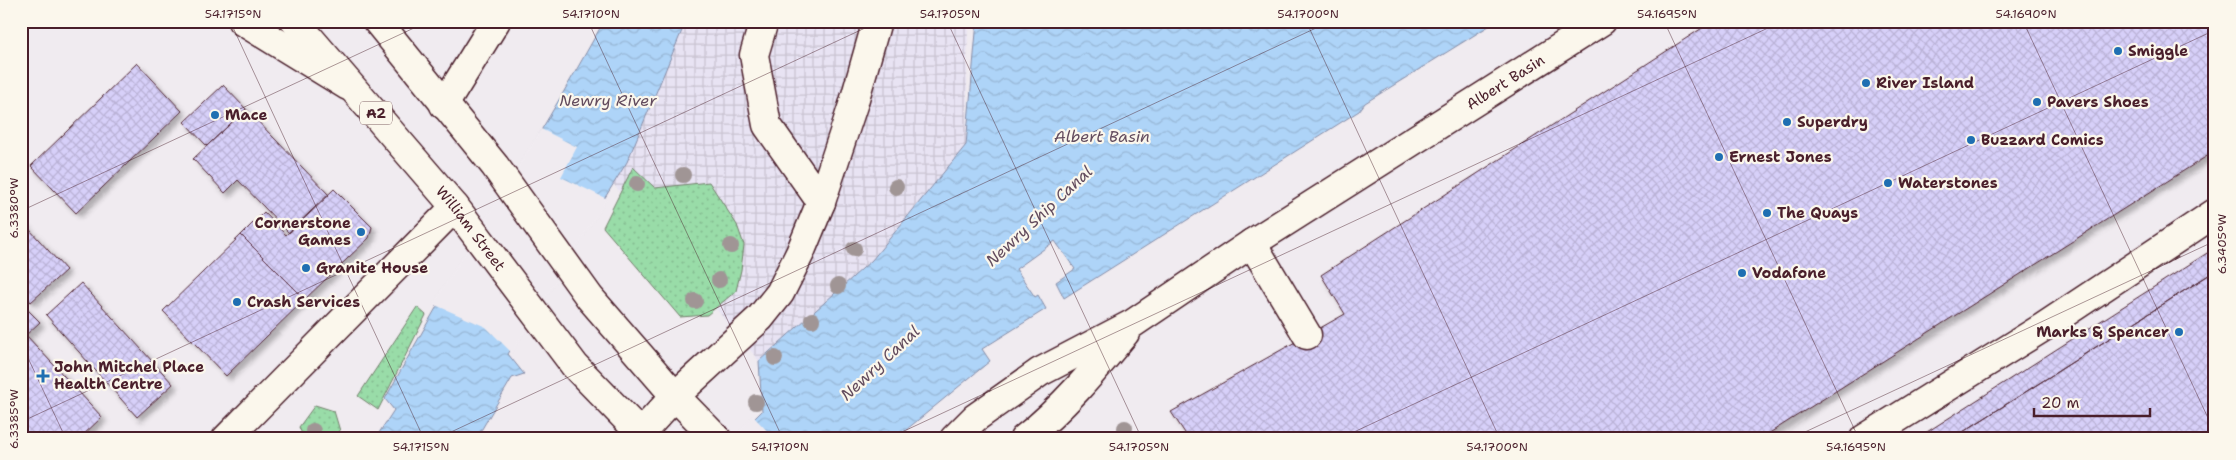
<svg xmlns="http://www.w3.org/2000/svg" width="2236" height="460" font-family="'Shantell Sans',sans-serif">
<defs>
<pattern id="industrial-grid" width="8" height="8" patternUnits="userSpaceOnUse" patternTransform="scale(1.25)"><rect width="8" height="8" fill="#e8e3f3"/><path d="M0 4h8M4 0v8" fill="none" stroke="#c8c2d0"/></pattern>
<pattern id="grass-dots" width="8" height="8" patternUnits="userSpaceOnUse" patternTransform="scale(1.25)"><rect width="8" height="8" fill="#99dca8"/><path d="M2 2h.1M6 6h.1" fill="none" stroke="#85bc91" stroke-width="1.8" stroke-linecap="round"/></pattern>
<pattern id="water-waves" width="16" height="10" patternUnits="userSpaceOnUse" patternTransform="scale(1.25)"><rect width="16" height="10" fill="#aed4f8"/><path d="M0 5q4-4 8 0t8 0" fill="none" stroke="#97b6d5"/></pattern>
<pattern id="building-cross-hatch" width="8" height="8" patternUnits="userSpaceOnUse" patternTransform="scale(1.25)"><rect width="8" height="8" fill="#d7d0f9"/><path d="M0 0l8 8M0 8l8-8" fill="none" stroke="#bab2d6"/></pattern>
<filter id="shadow"><feDropShadow dx="4.5" dy="4.5" stdDeviation="2.5" flood-color="#0004"/></filter>
</defs>
<rect width="100%" height="100%" fill="#f0ebf0"/>
<filter id="ink" filterUnits="userSpaceOnUse"><feTurbulence type="fractalNoise" baseFrequency=".02" numOctaves="2"/><feDisplacementMap in="SourceGraphic" scale="10" xChannelSelector="R" yChannelSelector="G"/><feConvolveMatrix kernelMatrix="1 2 1 2 8 2 1 2 1" color-interpolation-filters="sRGB"/></filter>
<g filter="url(#ink)">
<path fill="url(#industrial-grid)" d="M672 21H968L966 145 872 260 759 361 606 175Z"/>
<path fill="url(#grass-dots)" stroke="#727e6a" d="M633 167 655 188 709 182 737 225 744 245 741 270 736 291 707 315 680 317 603 227Z
M417 307 426 315 378 410 358 396Z
M315 405 334 411 340 431 332 439H304L299 427Z"/>
<path fill="url(#water-waves)" stroke="#868ca6" d="M604 21H686L627 162 508 354 524 374 512 378 476 439H375L394 410 385 399C454 271 533 149 604 21Z
M977 21H1497L1365 103 1359 111 1064 298 1056 282 1075 269 1055 241 1016 269 1035 297 1038 295 1046 309 982 349 990 361 895 439H734L762 411 759 361 872 260 966 145Z"/>
<path fill="#f0ebf0" d="M541 129 577 147 561 177 607 199 512 353 486 327 433 304Z
M753 416 775 439H732Z"/>
<path fill="url(#building-cross-hatch)" stroke="#4a1f2b" filter="url(#shadow)" d="M1713 21H2215V151L1760 439H1189L1171 412 1345 314 1321 275Z
M137 63 182 111 76 213 31 166Z
M223 85 246 109 207 146 184 122Z
M246 109 329 195 289 233 238 180 225 193 193 159Z
M334 189 372 227 369 238 305 299 241 235 264 212 286 235Z
M21 220 66 270 31 302 21 292Z
M241 235 305 299 226 376 163 311Z
M2215 248V271L1952 439H1916Z
M2215 271V439H1952L2027 391Z
M81 283 173 384 137 417 46 315Z
M21 303 40 322 26 335 102 417 79 439H21Z"/>
<g fill="none" stroke-linecap="round" stroke-linejoin="round">
<g stroke="#4a1f2b" stroke-width="31">
<g id="minor">
<path d="M242 21 348 86"/>
<path d="M764 21 754 55 767 125 821 202"/>
<path d="M444 105 496 21"/>
<path d="M1252 243 1307 335"/>
<path d="M641 433 675 396 760 318 780 293 800 253 821 202 854 102 877 21"/>
<path d="M226 439 455 207"/>
<path id="s1" d="M954 439 975 418 1040 372 1132 324 1252 243 1602 21"/>
<path d="M1024 439C1063 408 1094 371 1125 333"/>
<path d="M1864 439 2042 328 2215 213"/>
</g>
</g>
<g stroke="#4a1f2b" stroke-width="31">
<g id="major">
<path id="s2" d="M295 21 455 207 575 366 646 439"/>
<path d="M377 21 495 166 590 298 675 396 717 439"/>
</g>
</g>
<use href="#minor" stroke="#fbf7ec" stroke-width="28"/>
<use href="#major" stroke="#fbf7ec" stroke-width="28"/>
</g>
<g fill="#a09595">
<circle cx="683" cy="175" r="8"/>
<circle cx="637" cy="184" r="8"/>
<circle cx="896" cy="187" r="8"/>
<circle cx="731" cy="246" r="8"/>
<circle cx="854" cy="249" r="8"/>
<circle cx="719" cy="280" r="8"/>
<circle cx="838" cy="286" r="8"/>
<circle cx="695" cy="301" r="8"/>
<circle cx="812" cy="320" r="8"/>
<circle cx="775" cy="358" r="8"/>
<circle cx="756" cy="402" r="8"/>
<circle cx="1125" cy="428" r="8"/>
<circle cx="313" cy="431" r="8"/>
</g>
</g>
<path fill="none" stroke="#4a1f2b" stroke-width="1" stroke-opacity="0.45" d="M230 21 424 439M588 21 783 439M947 21 1142 439M1306 21 1500 439M1664 21 1859 439M2023 21 2215 433M21 211 429 21M21 343 66 439M21 422 880 21M436 439 1331 21M887 439 1783 21M1339 439 2215 30M1790 439 2215 241"/>
<g fill="#1f6fb2" stroke="#fbf7ec" stroke-width="2">
<circle cx="2118" cy="51" r="5"/>
<circle cx="1866" cy="83" r="5"/>
<circle cx="2037" cy="102" r="5"/>
<circle cx="215" cy="115" r="5"/>
<circle cx="1787" cy="122" r="5"/>
<circle cx="1971" cy="140" r="5"/>
<circle cx="1719" cy="157" r="5"/>
<circle cx="1888" cy="183" r="5"/>
<circle cx="1767" cy="213" r="5"/>
<circle cx="361" cy="232" r="5"/>
<circle cx="306" cy="268" r="5"/>
<circle cx="1742" cy="273" r="5"/>
<circle cx="237" cy="302" r="5"/>
<circle cx="2179" cy="332" r="5"/>
<path d="M40.5 368.5h5v5h5v5h-5v5h-5v-5h-5v-5h5z"/>
</g>
<g text-anchor="middle" dominant-baseline="central" stroke-width="4.5" stroke-linejoin="round" paint-order="stroke">
<rect fill="#fbf7ec" stroke="#7f6065" stroke-width="1" x="360" y="101.5" width="32" height="23" rx="4"/>
<g font-size="14" font-weight="bold" fill="#4a1f2b">
<text x="376" y="113">A2</text>
</g>
<g font-size="15" font-weight="bold" fill="#4a1f2b" stroke="#fbf7ec" text-anchor="start">
<text x="2128" y="51">Smiggle</text>
<text x="1876" y="83">River Island</text>
<text x="2047" y="102">Pavers Shoes</text>
<text x="225" y="115">Mace</text>
<text x="1797" y="122">Superdry</text>
<text x="1981" y="140">Buzzard Comics</text>
<text x="1729" y="157">Ernest Jones</text>
<text x="1898" y="183">Waterstones</text>
<text x="1777" y="213">The Quays</text>
<text x="351" y="223" text-anchor="end">Cornerstone<tspan x="351" dy="17">Games</tspan></text>
<text x="316" y="268">Granite House</text>
<text x="1752" y="273">Vodafone</text>
<text x="247" y="302">Crash Services</text>
<text x="2169" y="332" text-anchor="end">Marks &amp; Spencer</text>
<text x="54" y="367">John Mitchel Place<tspan x="54" dy="17">Health Centre</tspan></text>
</g>
<g font-size="15" fill="#4a1f2b" stroke="#fbf7ec">
<text stroke="none"><textPath href="#s1" startOffset="658">Albert Basin</textPath></text>
<text stroke="none"><textPath href="#s2" startOffset="272">William Street</textPath></text>
</g>
<g font-size="16" font-style="italic" fill="#634c5e" stroke="#fbf7ec">
<text x="608" y="100">Newry River</text>
<text x="1102" y="136">Albert Basin</text>
<text transform="translate(1039 216) rotate(-43)">Newry Ship Canal</text>
<text transform="translate(880 363) rotate(-43)">Newry Canal</text>
</g>
</g>
<rect width="2236" height="460" fill="none" stroke="#fbf7ec" stroke-width="55"/>
<path d="M2034 408v8h116v-8" fill="none" stroke="#4a1f2b" stroke-width="2.5"/>
<text x="2041" y="408" font-size="15" fill="#4a1f2b" stroke="#fbf7ec" stroke-width="4" paint-order="stroke">20 m</text>
<rect x="28" y="28" width="2180" height="404" fill="none" stroke="#4a1f2b" stroke-width="2"/>
<g font-size="12" text-anchor="middle" fill="#4a1f2b">
<text x="233" y="18">54.1715°N</text>
<text x="591" y="18">54.1710°N</text>
<text x="950" y="18">54.1705°N</text>
<text x="1308" y="18">54.1700°N</text>
<text x="1667" y="18">54.1695°N</text>
<text x="2026" y="18">54.1690°N</text>
<text transform="translate(14 208) rotate(-90)" y="4">6.3380°W</text>
<text transform="translate(2222 244) rotate(-90)" y="4">6.3405°W</text>
<text transform="translate(14 419) rotate(-90)" y="4">6.3385°W</text>
<text x="421" y="451">54.1715°N</text>
<text x="780" y="451">54.1710°N</text>
<text x="1139" y="451">54.1705°N</text>
<text x="1497" y="451">54.1700°N</text>
<text x="1856" y="451">54.1695°N</text>
</g>
</svg>
